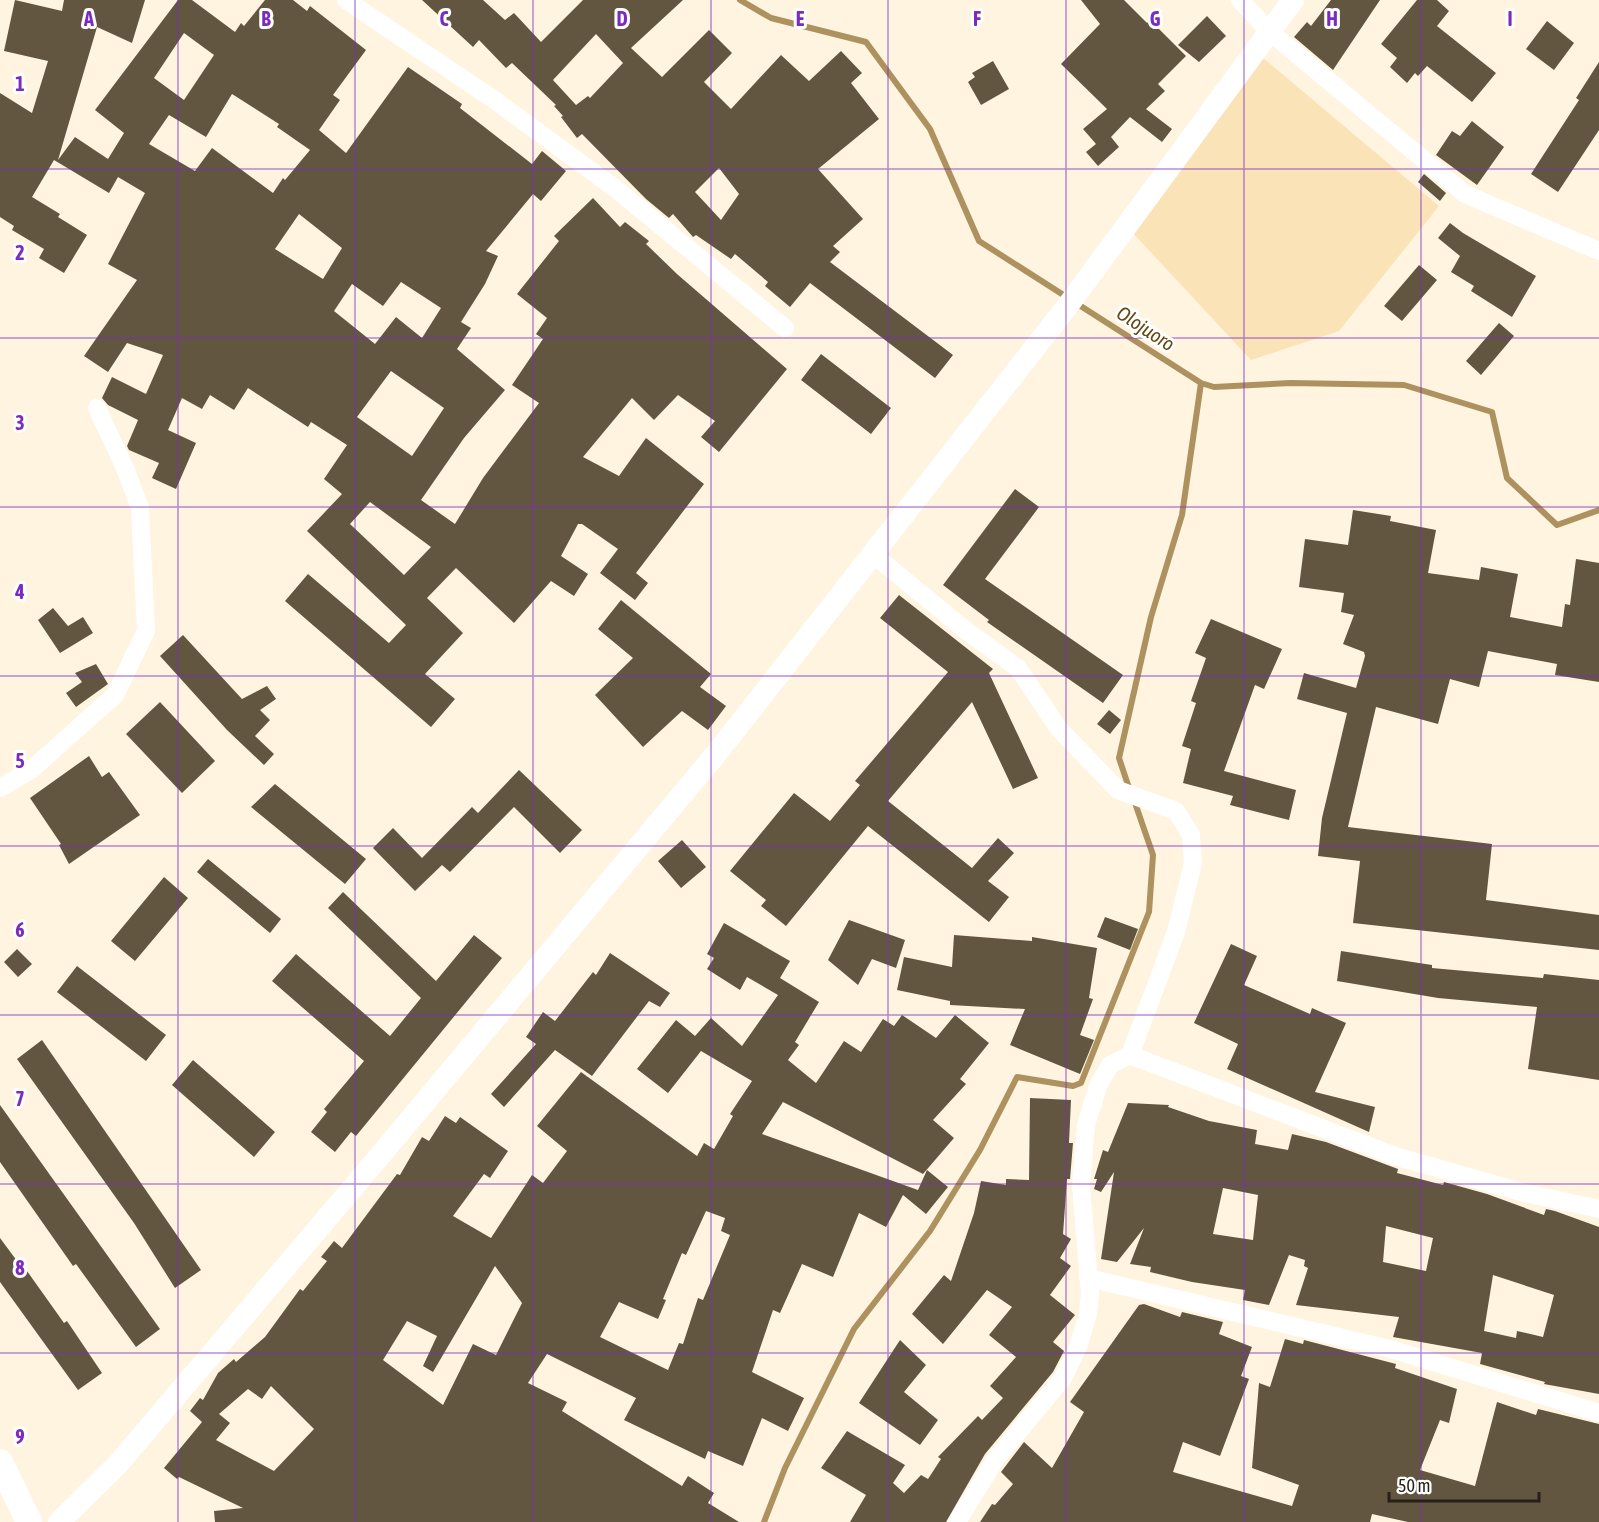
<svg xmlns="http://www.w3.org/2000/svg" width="1599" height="1522" font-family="'Asap Condensed',sans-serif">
<rect width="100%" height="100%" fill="#fef4e0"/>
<path fill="#fae3b7" d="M1262 57 1439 206 1339 331 1251 360 1132 232Z"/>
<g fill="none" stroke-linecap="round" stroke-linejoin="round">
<path stroke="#ad925f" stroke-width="6" d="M740 0 771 18 866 42 930 129 979 241 1201 383 1214 387 1291 383 1404 385 1492 412 1507 478 1557 525 1599 510
M1130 791 1119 758 1151 617 1182 515 1201 383
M764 1522 785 1468 854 1329 930 1231 980 1150 1017 1077 1073 1086 1081 1083 1149 912 1153 855 1134 800"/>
</g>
<path fill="#625641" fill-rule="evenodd" d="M15 0 62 11 64 0H145L132 43 97 27 58 160 75 137 108 159 124 133 95 110 178 0H192L235 32 241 23 244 26 265 0H293L307 11 310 6 366 50 333 95 340 100 319 130 346 153 408 67 462 104 460 108 532 164 542 151 566 171 541 201 533 194 486 251 498 256 485 284 461 322 471 328 457 349 505 390 464 438 421 500 455 524 483 478 539 403 512 385 543 339 536 334 547 318 517 294 559 241 554 236 593 198 620 227 625 222 649 241 646 244 677 274 787 369 719 452 701 437 715 421 678 395 654 420 632 398 583 457 619 476 646 438 704 484 636 573 648 583 635 600 600 573 618 549 582 524H578L561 556 588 574 574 596 551 581 514 623 456 568 427 598 463 633 425 674 455 699 431 727 285 601 308 574 389 643 406 625 307 531 342 494 324 479 347 445 311 422 308 427 248 388 234 410 210 395 202 409 182 398 168 430 196 443 176 489 152 478 159 463 129 450 127 446 138 420 108 405 102 398 112 377 146 394 163 355 127 343 108 372 84 356 137 280 108 264 145 193 118 177 109 193 54 160 32 197 60 214 58 217 87 235 64 273 39 258 44 249 12 230 14 226 0 217V93L32 113 48 61 4 51ZM184 33 214 55 184 100 154 78ZM232 94 279 124 277 127 310 150 285 180 283 178 273 193 212 148 195 171 149 144 169 115 206 137ZM299 214 342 248 323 279 275 249ZM401 282 441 308 422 338 396 317 375 344 334 311 352 284 383 306ZM391 371 444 408 412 456 357 417ZM370 502 431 547 404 575 350 524Z
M422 0H483L505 20 514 13 541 42 583 0H683L631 48 662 77 709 30 732 53 704 82 731 109 781 55 809 81 841 51 862 73 851 83 879 119 818 169 863 219 833 246 840 252 830 262 953 355 935 378 810 283 790 307 765 286 768 282 735 254 731 259 696 235 693 237 673 214 669 218 646 199 582 134 577 138 561 117 563 116 554 106 556 105 512 63 506 68 479 40 473 47ZM596 34 623 63 590 98 588 96 576 105 553 80ZM719 168 739 194 721 220 695 192Z
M1081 0H1124L1147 23 1150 20 1186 56 1158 84 1165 91 1146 109 1172 129 1162 142 1130 117 1111 137 1119 147 1098 166 1086 152 1096 144 1083 129 1107 109 1061 64 1100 24Z
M1331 0H1380L1333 70 1294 37 1307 22 1311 26Z
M1417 0H1437L1449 11 1437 26 1496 73 1472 102 1427 66 1418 76 1415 73 1407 83 1390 67 1397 58 1381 44Z
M1207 16 1226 36 1199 62 1178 45Z
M1547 21 1574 43 1554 70 1526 49Z
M993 61 1009 89 981 105 968 82 975 77 972 73Z
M1599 62V130L1558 192 1531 174 1579 100 1576 98Z
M1472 121 1504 147 1477 185 1436 155 1452 131 1460 136Z
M1424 174 1446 193 1440 201 1418 182Z
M1450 223 1463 233 1536 276 1512 317 1471 291 1474 286 1451 272 1460 256 1438 238Z
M1419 265 1437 280 1402 321 1384 306Z
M1499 323 1514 336 1481 375 1466 361Z
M821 354 891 408 871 434 801 380Z
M1015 489 1039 507 985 579 1123 675 1103 703 987 622 989 620 943 585Z
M1353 510 1391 516 1390 521 1436 530 1428 573 1479 580 1481 567 1518 574 1510 617 1562 627 1565 604 1570 605 1576 559 1599 563V682L1555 675 1557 664 1488 651 1479 687 1450 679 1438 724 1376 707 1348 827 1492 844 1486 900 1599 915V950L1353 923 1360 861 1318 856 1322 818 1347 713 1297 699 1304 673 1356 688 1365 656 1364 652 1343 644 1354 615 1341 612 1344 593 1299 587 1305 539 1348 545Z
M899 595 993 669 989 673 1038 778 1013 789 972 702 888 801 972 868 998 838 1014 853 988 881 1009 897 989 922 868 826 786 926 761 906 766 900 730 871 794 793 830 821 860 785 855 781 948 672 880 618Z
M621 600 711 674 700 687 726 706 708 730 682 711 643 747 595 695 633 658 598 629Z
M53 608 68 626 83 617 93 633 60 653 38 620Z
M1211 619 1282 649 1264 689 1255 685 1224 771 1296 790 1289 820 1230 805 1233 796 1183 783 1191 749 1182 746 1196 703 1191 701 1206 658 1195 653Z
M183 635 242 699 267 686 276 699 260 710 270 720 255 736 274 754 264 765 227 730 160 656Z
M96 664 108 684 76 707 66 693 82 682 75 673Z
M160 702 215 761 182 793 126 734Z
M1109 710 1121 720 1110 734 1097 724Z
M89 756 102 777 109 772 140 815 69 864 59 845 61 844 30 798Z
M519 770 582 830 560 853 514 807 450 872 442 865 415 891 373 848 393 828 422 858 472 807 478 813Z
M275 784 366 859 345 884 251 807Z
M682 840 706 867 681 888 658 861Z
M208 859 281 919 270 933 197 872Z
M164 877 188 898 135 961 111 941Z
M343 892 436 981 474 935 502 958 356 1136 351 1132 335 1152 311 1132 327 1112 324 1109 364 1061 272 981 296 954 390 1036 421 998 328 908Z
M1105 917 1138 929 1130 950 1097 937Z
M849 920 905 940 896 968 872 959 858 985 828 960Z
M724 923 790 961 780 978 819 1002 795 1042 799 1045 788 1060 816 1083 844 1041 861 1052 883 1019 894 1026 902 1015 936 1038 955 1015 989 1043 960 1079 966 1084 933 1120 954 1138 923 1174 783 1102 762 1134 918 1190 927 1170 948 1187 926 1214 903 1195 886 1227 859 1213 833 1277 802 1264 780 1313 773 1310 752 1372 804 1398 788 1431 762 1418 743 1466 708 1451 705 1459 624 1420 636 1398 547 1354 528 1383 567 1402 562 1411 682 1486 688 1476 714 1493 708 1503 739 1522H215L214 1511 243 1508 179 1477 177 1479 164 1468 202 1422 190 1411 200 1398 203 1400 218 1373 234 1359 236 1362 265 1337 300 1289 303 1291 327 1261 321 1257 334 1241 342 1248 397 1174 400 1175 422 1137 429 1141 445 1116 456 1123 460 1117 508 1151 490 1178 484 1174 453 1216 491 1238 532 1175 543 1183 567 1151 537 1126 581 1072 697 1156 704 1143 714 1149 733 1116 730 1114 752 1081 701 1051 668 1093 637 1069 676 1020 695 1036 711 1018 742 1046 778 995 747 977 740 990 707 969 714 958 707 954ZM706 1211 725 1218 721 1231 730 1235 703 1300 698 1298 683 1344 679 1343 668 1370 600 1337 619 1302 658 1319 666 1300 663 1299 682 1253 686 1255ZM495 1266 522 1303 496 1355 473 1344 443 1405 383 1360 407 1321 437 1336 423 1366 433 1372ZM271 1386 314 1429 274 1471 216 1440 230 1423 219 1414 248 1389 262 1399Z
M954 935 1032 941V937L1097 948 1089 998 1093 999 1080 1035 1094 1040 1080 1074 1010 1045 1025 1009 950 1005V1001L897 990 904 957 952 967Z
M1231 944 1257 956 1244 985 1310 1014 1312 1008 1346 1023 1315 1092 1375 1107 1369 1132 1227 1069 1238 1044 1194 1023Z
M17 949 32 964 18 977 4 962Z
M1341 951 1432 965V968L1543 978 1544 974 1599 980V1080L1528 1069 1537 1007 1438 998 1337 981Z
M610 953 670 993 660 1007 649 1001 592 1076 555 1050 504 1107 491 1094 536 1044 526 1037 543 1012 555 1021 593 972 596 975Z
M77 966 166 1035 146 1061 57 992Z
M42 1040 201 1270 175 1288 134 1223 17 1059Z
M193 1060 275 1132 254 1157 172 1085Z
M1030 1098 1071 1100 1069 1143H1073L1070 1179H1067L1063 1234 1071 1239 1060 1258 1071 1266 1050 1295 1075 1315 1053 1342 1064 1351 1053 1372 985 1454 946 1522H850L866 1495 821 1468 847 1431 905 1465 893 1483 904 1493 921 1475 928 1479 941 1459 938 1457 978 1416 982 1420 1003 1398 990 1386 1016 1357 989 1335 1012 1307 987 1290 943 1344 912 1314 944 1275 951 1281 974 1213 981 1181 1006 1185V1179L1029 1180Z
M1128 1103 1169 1105 1168 1107 1209 1121 1257 1130 1255 1144 1288 1150 1292 1134 1326 1142 1398 1169 1397 1173 1443 1185 1444 1182 1487 1194 1544 1215 1546 1209 1555 1211 1599 1227V1394L1544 1384 1545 1382 1480 1364 1482 1353 1393 1337 1399 1317 1296 1305 1308 1268 1304 1266 1305 1260 1289 1255 1269 1305 1243 1300 1245 1290 1192 1282 1150 1272 1151 1267 1130 1264 1144 1228 1117 1262 1101 1259 1114 1172 1101 1192 1094 1189 1097 1179H1094L1103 1150 1108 1152ZM1223 1188 1258 1195 1253 1240 1213 1234ZM1386 1226 1433 1238 1426 1271 1383 1262ZM1493 1275 1554 1295 1543 1337 1517 1331 1516 1338 1484 1331Z
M0 1105 160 1329 136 1347 76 1264 73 1266 0 1162Z
M0 1238 20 1265 22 1264 64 1323 67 1321 102 1373 78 1390 0 1282Z
M1144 1304 1180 1317 1182 1312 1223 1322 1219 1334 1252 1347 1241 1376 1249 1379 1220 1456 1183 1442 1173 1472 1292 1506 1299 1485 1252 1468 1259 1383 1270 1387 1285 1339 1303 1344 1304 1340 1396 1364 1395 1368 1457 1389 1449 1423 1440 1420 1420 1470 1475 1486 1497 1402 1536 1415 1538 1409 1599 1424V1522H1408L1372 1514 1370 1522H980L992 1504 995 1505 1013 1484 1001 1472 1024 1442 1052 1468 1084 1412 1070 1402 1139 1305Z
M900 1340 926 1365 904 1392 938 1420 920 1445 859 1403Z"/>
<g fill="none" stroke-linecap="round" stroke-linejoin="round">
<path stroke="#fff" stroke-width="18" d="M346 0 496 101 616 189 785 328
M1240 0 1270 32 1465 194 1599 251
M874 555 969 633 1018 668 1059 729 1118 790 1176 811 1191 835 1193 863 1176 932 1130 1055 1110 1065 1098 1086 1086 1125 1081 1185 1090 1294 1088 1314 1078 1347 1063 1378 995 1460 957 1522
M0 788 31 770 115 695 146 631 140 508 125 468 97 408
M1130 1055 1395 1156 1525 1193 1599 1209
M1088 1278 1394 1350 1599 1413"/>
<path stroke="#fff" stroke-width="22" d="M59 1522 118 1464 373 1164 716 754 1069 304 1293 0"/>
<path stroke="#fff" stroke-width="26" d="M0 1462 29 1522"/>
</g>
<path fill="none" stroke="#7b2cbf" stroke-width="1.5" stroke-opacity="0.55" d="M178 0V1522M355 0V1522M533 0V1522M711 0V1522M888 0V1522M1066 0V1522M1244 0V1522M1421 0V1522M0 169H1599M0 338H1599M0 507H1599M0 676H1599M0 846H1599M0 1015H1599M0 1184H1599M0 1353H1599"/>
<g text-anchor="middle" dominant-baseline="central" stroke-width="6" stroke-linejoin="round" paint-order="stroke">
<g font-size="20" font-style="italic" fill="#624a13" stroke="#fff">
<text transform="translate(1146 328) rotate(33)">Olojuoro</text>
</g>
</g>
<g font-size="20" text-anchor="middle" font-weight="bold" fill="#7b2cbf" stroke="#fff" stroke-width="6" stroke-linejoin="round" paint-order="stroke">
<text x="89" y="26">A</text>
<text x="266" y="26">B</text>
<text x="444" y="26">C</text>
<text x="622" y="26">D</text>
<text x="800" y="26">E</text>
<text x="977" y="26">F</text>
<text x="1155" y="26">G</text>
<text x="1332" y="26">H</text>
<text x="1510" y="26">I</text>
<text x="20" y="91">1</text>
<text x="20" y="260">2</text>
<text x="20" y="430">3</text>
<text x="20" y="599">4</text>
<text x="20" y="768">5</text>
<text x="20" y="937">6</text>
<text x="20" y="1106">7</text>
<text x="20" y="1275">8</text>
<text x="20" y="1444">9</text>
</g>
<path d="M1389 1492v9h150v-9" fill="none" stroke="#262118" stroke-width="3"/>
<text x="1398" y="1492" font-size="18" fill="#262118" stroke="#ffffff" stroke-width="4.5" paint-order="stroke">50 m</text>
</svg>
